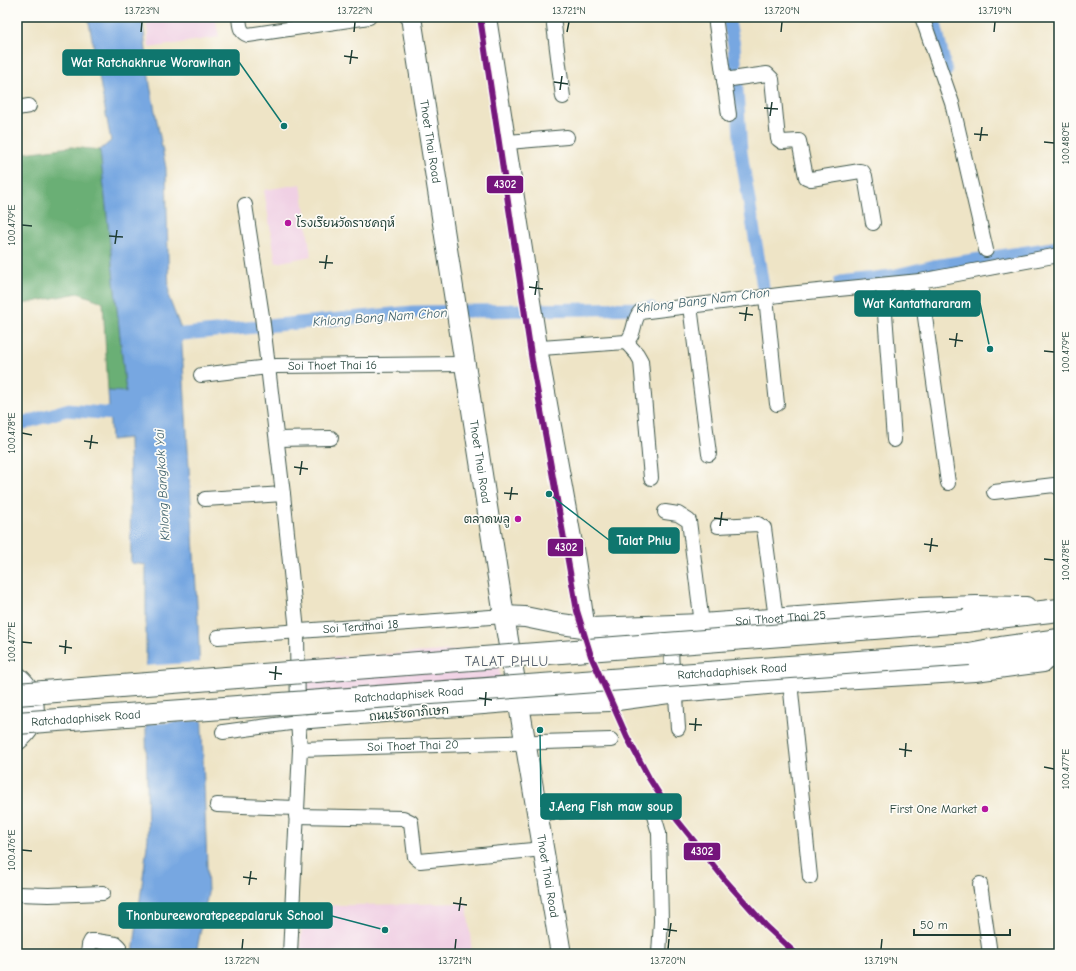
<svg xmlns="http://www.w3.org/2000/svg" width="1076" height="971" font-family="'Comic Neue','Playpen Sans Thai',sans-serif">
<rect width="100%" height="100%" fill="#fdfcf7"/>
<filter id="ink" filterUnits="userSpaceOnUse"><feTurbulence type="fractalNoise" baseFrequency=".025" numOctaves="2"/><feDisplacementMap in="SourceGraphic" scale="8" xChannelSelector="R" yChannelSelector="G"/><feConvolveMatrix kernelMatrix="1 2 1 2 8 2 1 2 1" color-interpolation-filters="sRGB"/></filter>
<filter id="wash" filterUnits="userSpaceOnUse"><feTurbulence type="fractalNoise" baseFrequency=".012" numOctaves="4" result="noise"/><feDisplacementMap in="SourceGraphic" scale="16" xChannelSelector="R" yChannelSelector="G"/><feGaussianBlur stdDeviation="0.9" result="paint"/><feColorMatrix in="noise" values="0 0 0 0 0 0 0 0 0 0 0 0 0 0 0 0 0 1.4 0 .05"/><feComposite in="paint" operator="in"/></filter>
<g filter="url(#wash)">
<rect width="100%" height="100%" fill="#eee4c6"/>
<path fill="#f0d0e4" d="M146 17H215L219 37 149 48Z
M301 184 311 256 276 263 264 190Z
M497 648 503 704 301 719 305 659Z
M467 903 472 954H300L303 906Z"/>
<path fill="#6aaf74" stroke="#447654" d="M71 147 100 150 126 393 108 391 103 302 78 293 17 305V154Z"/>
<path fill="#77a7e1" stroke="#4b728a" d="M88 17H142L150 85 166 168 169 298 181 329 198 622 208 893 196 954H133L148 838 146 729V565L131 563 129 438 111 440 108 391 126 392 100 150 111 141Z"/>
<path fill="#eee4c6" d="M201 662 203 720 144 724V666Z"/>
<g fill="none" stroke-linecap="round" stroke-linejoin="round">
<path stroke="#77a7e1" stroke-width="13" d="M728 17 734 45 741 152 764 293
M932 17 935 23 946 71
M840 282 892 276 934 266 1059 247
M163 336 413 312 651 308
M17 425 66 410 126 415"/>
</g>
</g>
<g filter="url(#ink)">
<g fill="none" stroke-linecap="round" stroke-linejoin="round">
<g stroke="#3e564a" stroke-width="16">
<g id="minor">
<path d="M239 17C240 24 239 32 248 35L369 17"/>
<path d="M489 17 542 359 578 560 587 623 590 628"/>
<path d="M553 17 563 97"/>
<path d="M715 17 729 115"/>
<path d="M922 17 952 103 986 250"/>
<path d="M724 80 767 74 772 79 778 139 782 142 799 141 806 177 811 179 860 171 863 172 865 176 873 223"/>
<path d="M17 108 29 106"/>
<path d="M508 142 567 137"/>
<path d="M245 205 262 316 283 494 297 631 298 722 300 749 290 954"/>
<path d="M920 281 948 483"/>
<path d="M883 285 894 440"/>
<path d="M766 297 777 404"/>
<path d="M690 306 709 454"/>
<path d="M626 342 637 354 641 361 651 478"/>
<path d="M541 348 626 342C636 334 632 321 640 312L788 294 920 281 1059 255"/>
<path id="s1" d="M201 375 277 366 464 364"/>
<path d="M277 439 331 438"/>
<path d="M994 492 1054 485 1059 488"/>
<path d="M205 499 283 494"/>
<path d="M665 512 678 514 689 521 702 624"/>
<path d="M718 526 758 524 764 528 776 619"/>
<path id="s2" d="M218 637 504 616"/>
<path d="M673 637C669 656 673 672 675 690 677 703 677 716 678 728"/>
<path d="M790 682 810 877"/>
<path d="M223 732 298 722 520 704"/>
<path id="s3" d="M300 749 611 740"/>
<path d="M217 805 296 808"/>
<path d="M537 813 634 807H647L652 809 659 833 661 921 659 954"/>
<path d="M296 816 403 818 411 822 415 857 420 861 543 849"/>
<path d="M980 884 990 954"/>
<path d="M17 894 49 895 103 893"/>
<path d="M88 954 89 945 91 941H96L116 944 119 947 118 954"/>
</g>
</g>
<g stroke="#3e564a" stroke-width="22">
<g id="secondary">
<path id="s4" d="M411 17 504 616 561 954"/>
<path id="s5" d="M504 616 525 617 554 623 590 628 702 624 919 608 976 606 1026 607"/>
<path d="M520 704 610 701 676 692 790 682 975 671 1043 662"/>
</g>
</g>
<g stroke="#3e564a" stroke-width="24">
<path id="primary" d="M965 621 1059 610
M969 654 1001 648 1059 640
M1018 656 1059 657
M17 678C37 695 39 722 17 739"/>
</g>
<use href="#minor" stroke="#fff" stroke-width="14"/>
<use href="#secondary" stroke="#fff" stroke-width="20"/>
<use href="#primary" stroke="#fff" stroke-width="22"/>
<g stroke="#3e564a" stroke-width="24" stroke-linecap="butt">
<g id="primary-bridge">
<path d="M17 694 965 621"/>
<path id="s6" d="M17 723 969 654"/>
</g>
</g>
<use href="#primary-bridge" stroke="#fff" stroke-width="22"/>
<g stroke="#fdfcf7" stroke-width="9">
<path id="rail-1" d="M480 17 532 361 577 611 591 656 627 737 649 778 663 800 678 821 726 881 766 926 796 954"/>
</g>
<use href="#rail-1" stroke="#75147c" stroke-width="6"/>
</g>
</g>
<path fill="none" stroke="#1f3d34" stroke-width="1.5" d="M141 32 142 22M354 32 355 22M567 32 569 22M781 32 782 22M994 32 995 22M344 56 358 58M350 64 352 50M554 82 568 84M560 90 562 76M764 108 778 109M770 116 772 102M974 134 988 135M980 141 982 127M1044 142 1054 143M22 225 32 226M109 236 123 237M115 244 117 230M319 262 333 263M325 269 327 255M529 287 543 289M535 295 537 281M739 313 753 315M745 321 747 307M949 339 963 341M955 347 957 333M1044 351 1054 352M22 433 32 435M84 441 98 443M90 449 92 435M294 467 308 469M300 475 302 461M504 493 518 494M510 500 512 487M714 518 728 520M720 526 722 512M924 544 938 546M930 552 932 538M1044 559 1054 560M22 642 32 643M59 646 72 648M65 654 66 640M269 672 282 674M275 680 276 666M479 698 492 700M485 706 486 692M689 724 702 725M695 731 696 718M899 749 912 751M905 757 906 743M1044 767 1054 769M22 850 32 851M243 877 257 879M249 885 251 871M453 903 467 905M459 911 461 897M663 929 677 931M669 937 671 923M242 949 243 939M455 949 456 939M668 949 669 939M881 949 882 939"/>
<g fill="#b5179e" stroke="#fdfcf7" stroke-width="1.5">
<circle cx="288" cy="223" r="4"/>
<circle cx="518" cy="519" r="4"/>
<circle cx="985" cy="809" r="4"/>
</g>
<g text-anchor="middle" dominant-baseline="central" stroke-width="3.5" stroke-linejoin="round" paint-order="stroke">
<g font-size="12" fill="#1f3d34" stroke="#fdfcf7">
<text stroke="none"><textPath href="#s4" startOffset="126">Thoet Thai Road</textPath></text>
<text stroke="none"><textPath href="#s1" startOffset="132">Soi Thoet Thai 16</textPath></text>
<text stroke="none"><textPath href="#s4" startOffset="450">Thoet Thai Road</textPath></text>
<text stroke="none"><textPath href="#s5" startOffset="278">Soi Thoet Thai 25</textPath></text>
<text stroke="none"><textPath href="#s2" startOffset="143">Soi Terdthai 18</textPath></text>
<text stroke="none"><textPath href="#s6" startOffset="717">Ratchadaphisek Road</textPath></text>
<text stroke="none"><textPath href="#s6" startOffset="393">Ratchadaphisek Road</textPath></text>
<text transform="translate(409 713) rotate(-5)">ถนนรัชดาภิเษก</text>
<text stroke="none"><textPath href="#s6" startOffset="69">Ratchadaphisek Road</textPath></text>
<text stroke="none"><textPath href="#s3" startOffset="113">Soi Thoet Thai 20</textPath></text>
<text stroke="none"><textPath href="#s4" startOffset="870">Thoet Thai Road</textPath></text>
</g>
<g font-size="12" fill="#1f3d34" stroke="#fdfcf7" text-anchor="end">
<text x="296" y="223" text-anchor="start">โรงเรียนวัดราชคฤห์</text>
<text x="510" y="519">ตลาดพลู</text>
<text x="977" y="809">First One Market</text>
</g>
<g font-size="13" font-style="italic" fill="#395d68" stroke="#fdfcf7">
<text transform="translate(703 300) rotate(-7)">Khlong Bang Nam Chon</text>
<text transform="translate(380 317) rotate(-4)">Khlong Bang Nam Chon</text>
<text transform="translate(162 485) rotate(-93)">Khlong Bangkok Yai</text>
</g>
<g font-size="14" letter-spacing="1" fill="#525d6a" stroke="#fdfcf7">
<text x="507" y="661">TALAT PHLU</text>
</g>
</g>
<path fill="none" stroke="#0f766e" stroke-width="1.5" d="M284 126L239 62M990 349L980 303M549 494L609 540M540 730L541 807M385 930L332 916"/>
<g fill="#0f766e" stroke="#fdfcf7" stroke-width="1.5">
<circle cx="284" cy="126" r="4"/>
<circle cx="990" cy="349" r="4"/>
<circle cx="549" cy="494" r="4"/>
<circle cx="540" cy="730" r="4"/>
<circle cx="385" cy="930" r="4"/>
</g>
<g fill="#0f766e" stroke="#0f766e" stroke-width="1.5">
<rect x="63" y="50" width="176" height="25" rx="4"/>
<rect x="855" y="291" width="125" height="25" rx="4"/>
<rect x="609" y="528" width="70" height="25" rx="4"/>
<rect x="541" y="794" width="140" height="25" rx="4"/>
<rect x="119" y="903" width="213" height="25" rx="4"/>
</g>
<g font-size="13" text-anchor="middle" font-weight="bold" fill="#fff">
<text x="151" y="67">Wat Ratchakhrue Worawihan</text>
<text x="917" y="308">Wat Kantathararam</text>
<text x="644" y="545">Talat Phlu</text>
<text x="611" y="811">J.Aeng Fish maw soup</text>
<text x="225" y="920">Thonbureeworatepeepalaruk School</text>
</g>
<g stroke="#fdfcf7" stroke-width="1.5">
<rect x="486" y="175" width="38" height="19" rx="4" fill="#75147c"/>
<rect x="547" y="538" width="37" height="19" rx="4" fill="#75147c"/>
<rect x="683" y="842" width="38" height="19" rx="4" fill="#75147c"/>
</g>
<g font-size="11" text-anchor="middle" font-weight="bold" fill="#fff">
<text x="505" y="188">4302</text>
<text x="566" y="551">4302</text>
<text x="702" y="855">4302</text>
</g>
<rect width="1076" height="971" fill="none" stroke="#fdfcf7" stroke-width="44"/>
<path d="M914 929v6h96v-6" fill="none" stroke="#1f3d34" stroke-width="2"/>
<text x="920" y="929" font-size="12" fill="#1f3d34" stroke="#fdfcf7" stroke-width="3" paint-order="stroke">50 m</text>
<rect x="22" y="22" width="1032" height="927" fill="none" stroke="#1f3d34" stroke-width="1.5"/>
<g font-size="10" text-anchor="middle" fill="#1f3d34">
<text x="142" y="14">13.723°N</text>
<text x="355" y="14">13.722°N</text>
<text x="569" y="14">13.721°N</text>
<text x="782" y="14">13.720°N</text>
<text x="995" y="14">13.719°N</text>
<text transform="translate(1065 143) rotate(-90)" y="4">100.480°E</text>
<text transform="translate(11 225) rotate(-90)" y="4">100.479°E</text>
<text transform="translate(1065 352) rotate(-90)" y="4">100.479°E</text>
<text transform="translate(11 433) rotate(-90)" y="4">100.478°E</text>
<text transform="translate(1065 560) rotate(-90)" y="4">100.478°E</text>
<text transform="translate(11 642) rotate(-90)" y="4">100.477°E</text>
<text transform="translate(1065 769) rotate(-90)" y="4">100.477°E</text>
<text transform="translate(11 850) rotate(-90)" y="4">100.476°E</text>
<text x="242" y="964">13.722°N</text>
<text x="455" y="964">13.721°N</text>
<text x="668" y="964">13.720°N</text>
<text x="881" y="964">13.719°N</text>
</g>
</svg>
